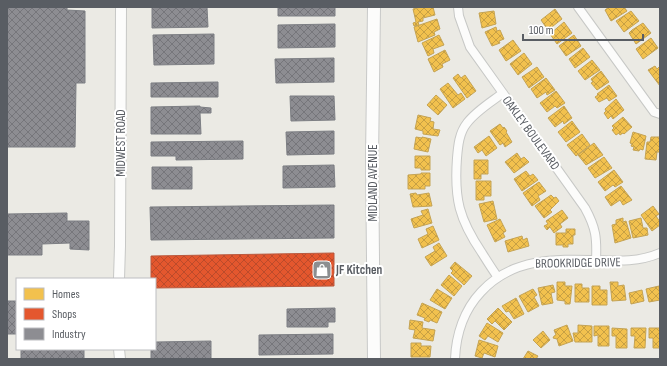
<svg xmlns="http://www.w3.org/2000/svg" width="667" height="366" font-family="'Sofia Sans Condensed',sans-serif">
<defs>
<pattern id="homes-cross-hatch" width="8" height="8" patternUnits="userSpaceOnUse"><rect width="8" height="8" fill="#f2c14e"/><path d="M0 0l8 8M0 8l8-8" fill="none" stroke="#c7a044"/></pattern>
<pattern id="shops-cross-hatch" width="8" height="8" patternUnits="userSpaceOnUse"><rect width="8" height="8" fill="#e4572e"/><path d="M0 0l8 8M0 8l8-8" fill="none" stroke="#bc4b2b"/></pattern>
<pattern id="industry-cross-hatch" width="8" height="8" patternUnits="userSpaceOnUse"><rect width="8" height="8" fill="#8d8d92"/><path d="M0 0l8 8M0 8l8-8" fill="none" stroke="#76767b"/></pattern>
</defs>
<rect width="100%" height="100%" fill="#ebeae4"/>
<path fill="url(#homes-cross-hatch)" stroke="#c4a354" d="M421 7H433L435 15 423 18V21L418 22 419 25 414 26 413 23 416 22 413 9Z
M609 7H624L627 11 611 21 605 10Z
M555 9 562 19 548 30 541 20Z
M494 11 496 24 482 28 479 13Z
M631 11 639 21 624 32 616 21Z
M437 19 440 29 434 32 435 35 418 42 414 27Z
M564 22 572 33 557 44 550 34Z
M643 23 651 33 636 44 629 33 632 30Z
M496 27 497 31 500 30 504 39 499 41 500 43 492 46 485 32Z
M439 35 444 45 433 49 434 53 428 56 422 43Z
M574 35 581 46 566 56 559 46Z
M651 38 658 48 643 59 636 49Z
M513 40 521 51 506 61 499 50Z
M583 48 590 57 575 68 569 59Z
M445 50 450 60 442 64 443 67 434 72 428 59Z
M524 53 532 64 518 75 510 64Z
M592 60 600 70 585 80 578 71Z
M655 66 657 69 660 66V86L648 70Z
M537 67 544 77 529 88 522 77Z
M601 71 609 82 597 90 591 83 593 82 591 79Z
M458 74 461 78 465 75 476 91 467 98 453 78Z
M546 78 555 90 547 95 546 92 537 98 531 89Z
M448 83 458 95 461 93 465 99 453 108 440 89Z
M609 85 617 96 609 101 607 98 599 102 595 97 598 95 597 94Z
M556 91 565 103 557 108 555 106 547 112 540 103Z
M436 95 447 105 438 115 427 105Z
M616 99 624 110 613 119 611 116 608 119 604 113 606 111 605 109Z
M564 106 572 118 564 124 563 121 555 127 548 118Z
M418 115 431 118 430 121 434 122 433 129 440 130 438 136 423 134V131L415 129Z
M623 117 632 127 624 134 623 133 620 135 619 133 616 135 612 130 614 128 612 126Z
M572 121 580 132 566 142 558 132Z
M500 124 503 128 504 127 507 131 506 132 512 142 505 147 503 143 500 145 490 131Z
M633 132 646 136 643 150 640 149 639 151 633 150 634 147 631 146 632 144 630 143Z
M582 134 590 145 576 156 567 145Z
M489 136 497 148 486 156 482 150 478 153 474 147Z
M416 137 422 138V137L431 139 428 152 414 149Z
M651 137H660V152H657L656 160 645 159 647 142H650Z
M594 143 603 155 586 165 578 155Z
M517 153 521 159 524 157 529 162 514 173 505 162Z
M415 156H430V170H421V168H415Z
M604 157 612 168 595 178 588 168Z
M474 160H488V174H481V179H474Z
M614 170 623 182 615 187 613 185 605 191 598 182Z
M526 171 530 176 533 174 538 180 522 191 514 179Z
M421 173H430V186H425V189H408V175L421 174Z
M476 181H491V196H484V200H476Z
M539 182 546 191 538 196 540 200 532 206 523 193Z
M621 186 632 200 623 205 620 200 611 206 605 197Z
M416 193 417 195 429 193 432 206 413 207 410 194Z
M551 195 554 198 556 197 559 201 550 210 552 212 544 218 535 206Z
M493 201 497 219 484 222 479 204Z
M653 206 659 214 656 216 660 222V225L652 231 641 215Z
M428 209 432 223 414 228 411 219 423 215 421 211Z
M562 210 568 218 560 224 562 227 554 233 550 227 547 230 544 226 548 224 546 221Z
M623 218V222L626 221 631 238 615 243 612 225 616 224V220Z
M641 218 643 228H647L648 235 633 238 629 221Z
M500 219 506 231 503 233 505 237 495 242 487 225Z
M433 226 439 240 422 248 418 239 428 234 426 229Z
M566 229H575V235H573V244H568V247H563V245H556V233H566Z
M522 236 523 240 527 238 529 246 508 252 505 241Z
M439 243 447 256 431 266 425 257 435 251 433 247Z
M455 262 472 276 464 285 451 273 453 271 450 268Z
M449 275 462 286 454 296 441 285Z
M557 282H565V286H572L570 304H565V301L557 300Z
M610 282H618V286L624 285 626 300 612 301Z
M575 284H582V288H589V302H575Z
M553 285 555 292 551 293 553 303 542 305 538 288Z
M592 286H600V290H607V305H592Z
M659 286 660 300 649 302 646 289Z
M437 289 452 298 445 309 430 300Z
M533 289 537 295 534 297 539 306 528 312 519 296Z
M642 290 644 301 631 304 629 293Z
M516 298 524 314 514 319 509 311 506 312 502 306Z
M422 303 442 312 437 323 430 320 429 322 424 320 425 318 417 315Z
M498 308 512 322 504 330 495 321 492 324 487 319Z
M410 320 423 322 422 328 435 330 433 341 413 338 415 330 409 329Z
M487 323 503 333 498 342 488 336 485 340 479 336Z
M567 325 573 341 559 346 557 339 553 338 554 336 556 335 554 330Z
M578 325 592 326V342H575L573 333H578Z
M594 326H609V346H598V335L594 336Z
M612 328 627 329V348H616V336H612Z
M631 328H646L645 348H634L635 336H631Z
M649 328H660V348H653V338H649Z
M543 331 550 340 541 348 533 340Z
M479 340 498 346 495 357 484 353 482 358 475 356Z
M411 343H421V346H431L430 357H411Z
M528 351 538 356 536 359H523Z"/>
<path fill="url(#shops-cross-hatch)" stroke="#ba593e" d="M334 253V286L155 288V279H151V256Z"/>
<path fill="url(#industry-cross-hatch)" stroke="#7d7f84" d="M7 7H67V10L85 11V83H76L75 147H7Z
M152 7H207L208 27 152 28Z
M278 7H335V16H278Z
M335 24V47L278 48V25Z
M214 34V64L154 65 153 35Z
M334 58V82L276 83 275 59Z
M218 82V97H151V83Z
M290 96H334L335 120 291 121Z
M200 106V107L211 108V113H200L201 134H151V107Z
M334 131V154L287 155 286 132Z
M243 141V159L176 160V156H151V142Z
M334 165 335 187 283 188V166Z
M152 167H192V189H152Z
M334 205V238L151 240 150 207Z
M67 213V221H89V250L70 249V243L42 244V255H7V214Z
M7 301H17V334H7Z
M335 308V322H328V327H287V309Z
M333 334V354L259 355V335Z
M211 341V359H151V349H155V342Z
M21 349H84V359H21Z"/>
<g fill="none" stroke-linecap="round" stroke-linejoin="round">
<g stroke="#c7c8c6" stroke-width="10">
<path id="minor" d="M458 7 459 16 470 47 585 208C596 228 597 238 596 260
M578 7 654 112 660 114
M497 276C492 269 487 261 482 253 459 219 454 199 457 158 458 146 459 133 467 123 476 111 491 102 503 93
M455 359C456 335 464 310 481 292 512 258 554 259 597 260 619 261 639 262 660 253"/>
</g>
<g stroke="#c7c8c6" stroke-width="12">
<path id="tertiary" d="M119 279 120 246 121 7
M119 349 120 359"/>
</g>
<g stroke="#c8c9c8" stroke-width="14">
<path id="secondary" d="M374 7 372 159 374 359"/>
</g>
<use href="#minor" stroke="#fcfcfb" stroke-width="8"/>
<use href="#tertiary" stroke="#fcfcfb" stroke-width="10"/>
<use href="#secondary" stroke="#fcfcfb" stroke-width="12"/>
</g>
<defs>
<g id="shop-square" transform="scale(1)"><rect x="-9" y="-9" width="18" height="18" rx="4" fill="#8c8e90" stroke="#fff"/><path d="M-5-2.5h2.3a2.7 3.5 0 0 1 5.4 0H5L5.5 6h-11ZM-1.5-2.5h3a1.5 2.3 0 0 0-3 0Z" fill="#fff"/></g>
</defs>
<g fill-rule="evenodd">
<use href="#shop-square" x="322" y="270"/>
</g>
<g text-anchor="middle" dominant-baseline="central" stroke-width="4" stroke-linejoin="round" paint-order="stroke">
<g font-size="13" fill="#595d63" stroke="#fff">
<text transform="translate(531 133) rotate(54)">OAKLEY BOULEVARD</text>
<text transform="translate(121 143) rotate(-90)">MIDWEST ROAD</text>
<text transform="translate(373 183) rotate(-90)">MIDLAND AVENUE</text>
<text transform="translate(578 263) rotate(-1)">BROOKRIDGE DRIVE</text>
</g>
<g font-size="13" font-weight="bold" fill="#595d63" stroke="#fff" text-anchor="start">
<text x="336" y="270">JF Kitchen</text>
</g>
</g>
<rect width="667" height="366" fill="none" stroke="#595d63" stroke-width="16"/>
<rect x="16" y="278" width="140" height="72" fill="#ffffff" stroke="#bdbec1"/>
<rect x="24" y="288" width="20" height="12" fill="#f2c14e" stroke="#bdbec1"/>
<text x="52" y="298" font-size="12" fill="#595d63">Homes</text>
<rect x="24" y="308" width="20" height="12" fill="#e4572e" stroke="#bdbec1"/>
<text x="52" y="318" font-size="12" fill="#595d63">Shops</text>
<rect x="24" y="328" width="20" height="12" fill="#8d8d92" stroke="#bdbec1"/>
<text x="52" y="338" font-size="12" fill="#595d63">Industry</text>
<path d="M523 34v6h120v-6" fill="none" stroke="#595d63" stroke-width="2"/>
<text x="529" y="34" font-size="12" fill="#595d63" stroke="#ffffff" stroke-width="3" paint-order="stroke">100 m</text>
</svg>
